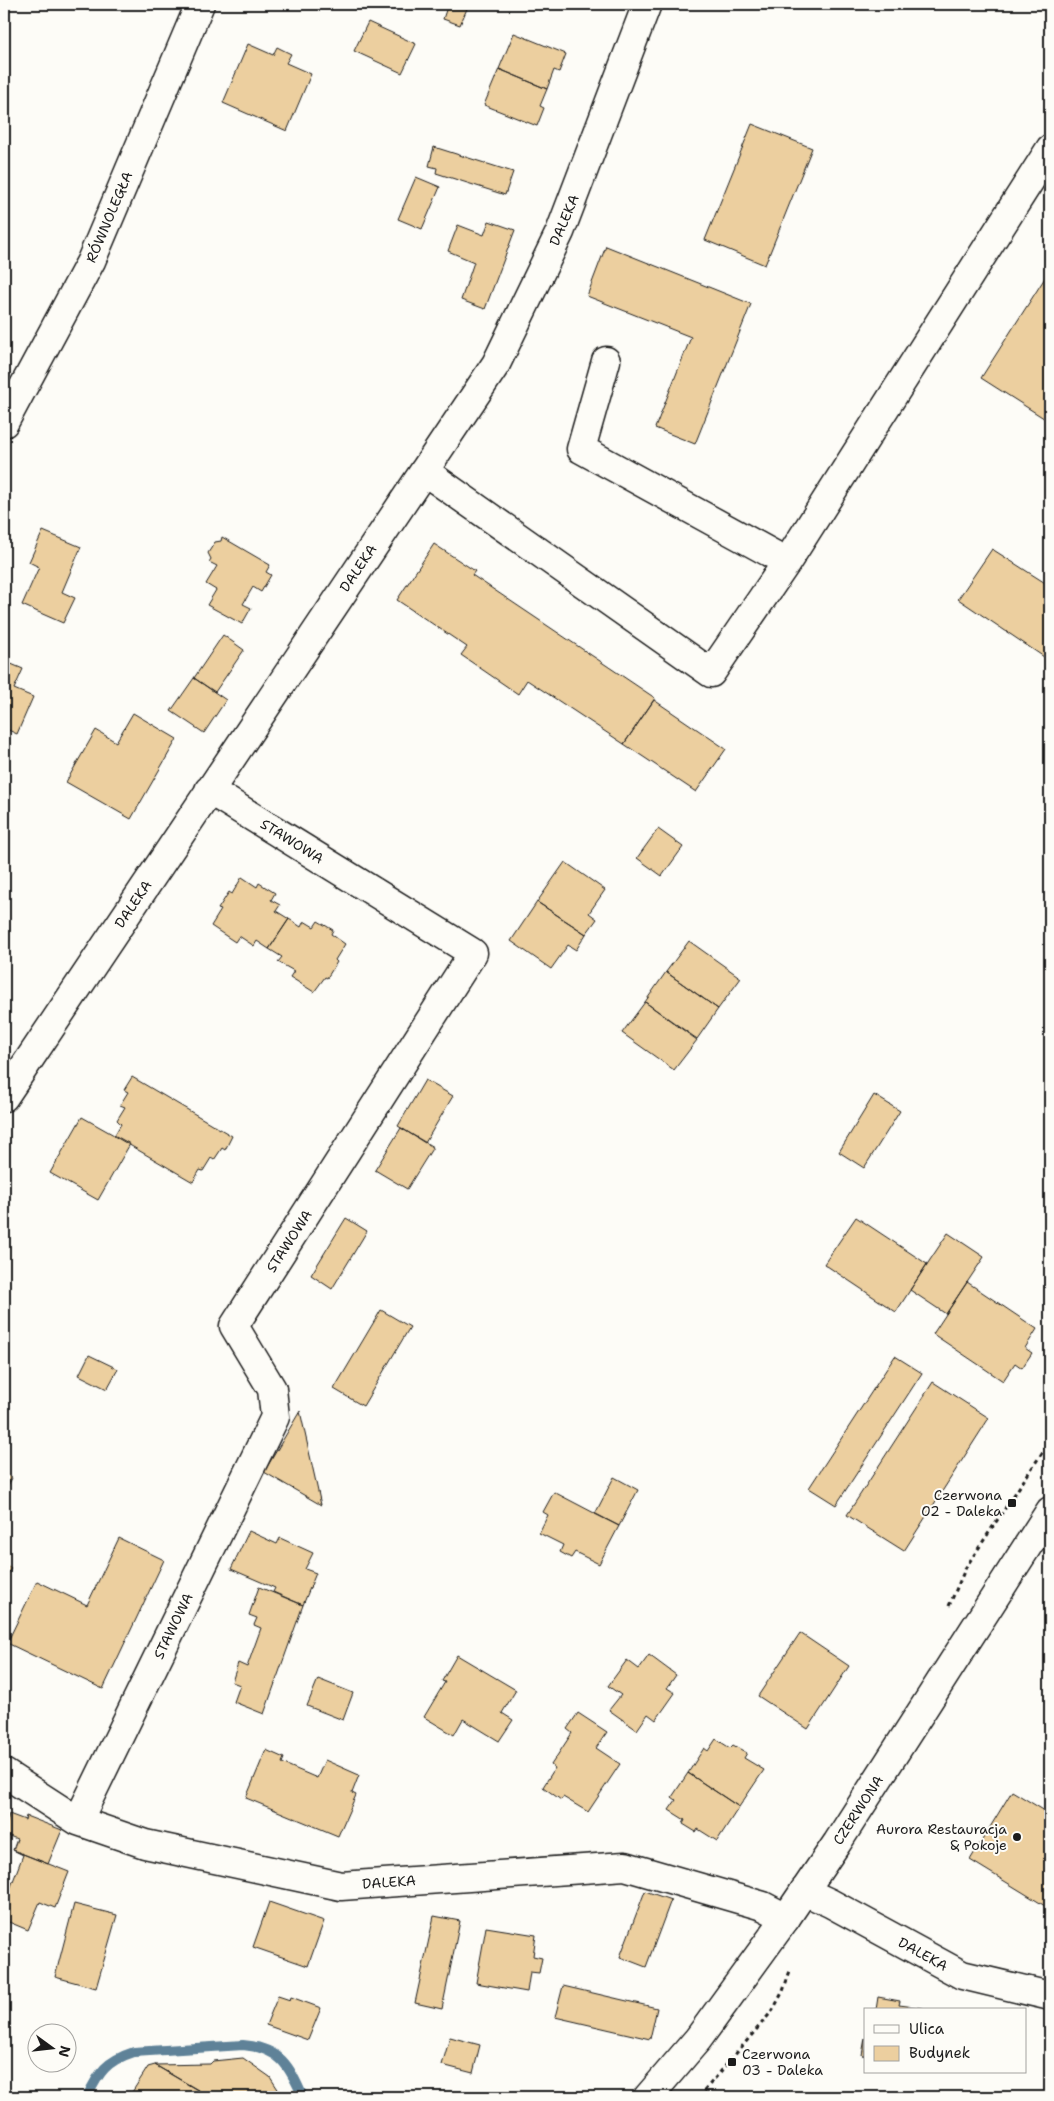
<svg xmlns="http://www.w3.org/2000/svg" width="1054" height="2101" font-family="'Shantell Sans',sans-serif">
<rect width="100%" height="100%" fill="#fdfcf7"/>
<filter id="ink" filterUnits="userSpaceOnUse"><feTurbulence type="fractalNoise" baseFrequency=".02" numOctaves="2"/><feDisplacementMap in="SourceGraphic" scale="10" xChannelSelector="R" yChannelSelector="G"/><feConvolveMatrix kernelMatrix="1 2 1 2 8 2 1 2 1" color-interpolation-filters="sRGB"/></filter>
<g filter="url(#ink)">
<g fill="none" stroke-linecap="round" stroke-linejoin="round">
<path stroke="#5f8298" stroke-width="10" d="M87 2097C99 2072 106 2061 134 2052L243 2045C280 2048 289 2065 303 2097"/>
</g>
<path fill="#eccf9f" stroke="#1c1c1c" d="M448 4H469L460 25 443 19Z
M368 22 416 44 402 73 354 51Z
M514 33 566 54 559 72 554 70 547 89 499 69Z
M248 44 273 55 277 47 291 54 286 63 311 74 287 131 223 103Z
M499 69 547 89 540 106 544 108 537 126 484 105Z
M752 124 812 148 765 265 705 240Z
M434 147 513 172 505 195 436 173 437 168 429 166Z
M416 177 440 187 422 229 398 219Z
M489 221 515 230 485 309 461 300 474 262 448 251 458 225 484 235Z
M606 246 751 304 695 444 655 428 691 337 587 296Z
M1050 270V422L981 378Z
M43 531 81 547 62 592 75 598 63 623 22 605 39 567 29 562Z
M222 537 270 565 266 572 271 575 261 592 253 587 243 604 251 608 242 624 207 605 216 590 206 584 217 566 209 562 211 559 208 553 215 542 221 541Z
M434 544 475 571 472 575 655 698 624 744 527 680 518 694 461 655 467 647 397 600Z
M992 549 1050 586V661L958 599Z
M223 635 244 650 215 692 194 678Z
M4 661 23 669 14 689 33 697 17 734 4 728Z
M194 678 226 700 204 733 171 711Z
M654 700 726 749 696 792 624 744Z
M133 713 177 739 131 819 66 782 96 730 116 742Z
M658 829 683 847 662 876 637 858Z
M565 862 605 890 589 913 597 919 586 934 537 902Z
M242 877 257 887 259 883 275 893 271 900 280 905 276 911 289 919 269 949 257 941 254 946 239 936 235 942 211 926 221 910 218 909 229 892 232 894Z
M537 902 586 934 576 950 568 945 551 969 511 941Z
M289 919 301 927 304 921 314 927 318 921 333 930 331 934 345 944 335 960 337 962 327 978 325 977 314 992 290 977 294 971 278 962 282 957 269 949Z
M689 941 741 978 718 1009 666 972Z
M666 972 718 1009 697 1039 645 1002Z
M645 1002 697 1040 674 1070 622 1033Z
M132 1077 232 1136 225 1150 222 1148 214 1160 211 1158 203 1171 200 1170 193 1182 114 1136 121 1124 117 1120 125 1107 120 1105 128 1092 124 1090Z
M425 1080 453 1096 425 1143 398 1126Z
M874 1095 900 1111 864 1168 839 1152Z
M82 1117 130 1144 98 1200 50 1173Z
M401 1128 433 1147 407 1189 375 1170Z
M856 1217 927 1264 896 1312 824 1264Z
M346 1218 367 1231 332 1289 311 1275Z
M948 1233 984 1257 946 1314 910 1290Z
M967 1282 1037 1329 1025 1348 1032 1353 1022 1368 1015 1363 1003 1381 933 1334Z
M381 1310 410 1327 363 1406 334 1389Z
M89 1355 118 1369 107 1389 79 1375Z
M895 1356 922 1373 836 1505 809 1488Z
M933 1382 989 1418 904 1551 847 1515Z
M300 1411 321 1505 264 1472Z
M4 1473 12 1478 4 1493Z
M614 1477 638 1490 619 1526 595 1514Z
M554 1492 619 1526 599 1564 575 1552 571 1558 560 1552 563 1545 539 1533 548 1515 543 1512Z
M249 1531 277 1544 280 1538 313 1553 305 1569 316 1573 303 1605 273 1592 275 1588 231 1569Z
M119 1538 164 1560 103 1689 7 1643 37 1581 87 1605Z
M4 1564 11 1568 4 1581Z
M259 1587 303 1605 264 1714 234 1702 240 1685 232 1682 238 1663 247 1667 261 1628 254 1625 257 1618 249 1615Z
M800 1633 849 1666 808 1729 758 1696Z
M457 1655 516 1690 502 1713 513 1720 499 1741 463 1719 454 1735 424 1717 445 1682 442 1681Z
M649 1655 676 1675 667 1688 675 1693 656 1720 648 1714 637 1730 609 1710 621 1695 608 1686 627 1660 639 1669Z
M318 1679 353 1693 343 1720 307 1706Z
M578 1713 607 1732 596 1748 620 1764 588 1812 563 1797 561 1800 543 1787 555 1768 551 1765 572 1733 567 1729Z
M716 1739 730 1748 733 1745 747 1753 744 1758 764 1770 739 1807 688 1773 704 1748 708 1751Z
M266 1750 284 1758 282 1763 317 1778 325 1760 359 1775 352 1793 356 1795 338 1836 246 1798Z
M688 1773 739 1807 717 1841 698 1829 696 1832 683 1824 685 1820 669 1810 676 1800 672 1797Z
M1012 1791 1050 1814V1909L970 1860Z
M9 1814 25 1820 26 1816 62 1830 48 1864 13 1850 17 1839 4 1834Z
M13 1850 69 1872 55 1908 40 1902 28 1930 4 1920V1886L10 1889 23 1855Z
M645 1891 671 1900 646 1967 620 1957Z
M269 1902 324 1921 308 1966 253 1947Z
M74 1904 117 1915 96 1988 55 1977Z
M434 1916 460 1921 442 2009 415 2003Z
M486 1927 536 1935 533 1956 542 1958 539 1973 530 1972 527 1992 476 1983Z
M563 1986 657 2008 650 2039 555 2017Z
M278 1996 290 2000 291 1997 321 2008 308 2040 266 2025Z
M878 1997 900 2001 899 2005 923 2008 922 2010H876Z
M450 2037 480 2045 473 2073 442 2065Z
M865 2038V2056L862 2055Z
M243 2058 270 2077 283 2097 271 2093 269 2097H209L155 2065 210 2064 213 2061Z
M155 2065 198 2090V2092L209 2097H129L148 2067Z
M271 2093 281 2097H269Z"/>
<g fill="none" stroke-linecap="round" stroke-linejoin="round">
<g stroke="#1c1c1c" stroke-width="31">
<path id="minor" d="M606 361 581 449 787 562 1050 149
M4 423 91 261 200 4
M424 471 711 673 787 562
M4 1097 496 364 560 232 647 4
M4 1773 78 1821 145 1844 341 1886 625 1866 763 1906 786 1918
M78 1821 275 1417 272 1389 234 1326 473 953 209 790
M804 1891 830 1903 962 1975 1050 1996"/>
</g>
<g stroke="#1c1c1c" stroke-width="31">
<path id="major" d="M648 2097 698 2039 786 1918 837 1843 1050 1511"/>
</g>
<path stroke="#1c1c1c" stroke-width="3" stroke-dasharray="4 4" stroke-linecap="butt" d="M949 1606 966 1567 1050 1441
M699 2097 773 2010 783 1991 791 1968"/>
<use href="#minor" stroke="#fdfcf7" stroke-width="28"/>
<use href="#major" stroke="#fdfcf7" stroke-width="28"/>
</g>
</g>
<g fill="#1c1c1c" stroke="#fdfcf7" stroke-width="2">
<rect x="1007" y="1498" width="10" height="10" rx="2.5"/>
<circle cx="1017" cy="1837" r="5"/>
<rect x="727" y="2057" width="10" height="10" rx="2.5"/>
</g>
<g text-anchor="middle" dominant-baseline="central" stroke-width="4" stroke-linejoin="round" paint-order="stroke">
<g font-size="14" fill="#1c1c1c" stroke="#fdfcf7">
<text transform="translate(109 217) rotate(-67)">RÓWNOLEGŁA</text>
<text transform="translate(564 220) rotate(-67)">DALEKA</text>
<text transform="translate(358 568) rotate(-56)">DALEKA</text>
<text transform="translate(292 841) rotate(32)">STAWOWA</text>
<text transform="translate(133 904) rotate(-56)">DALEKA</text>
<text transform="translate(289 1241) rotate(-57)">STAWOWA</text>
<text transform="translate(173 1626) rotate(-64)">STAWOWA</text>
<text transform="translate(858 1810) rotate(-57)">CZERWONA</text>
<text transform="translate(389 1882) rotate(-4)">DALEKA</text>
<text transform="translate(923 1954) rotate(29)">DALEKA</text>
</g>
<g font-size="14" fill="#1c1c1c" stroke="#fdfcf7" text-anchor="end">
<text x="1002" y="1495">Czerwona<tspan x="1002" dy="16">02 - Daleka</tspan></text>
<text x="1007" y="1829">Aurora Restauracja<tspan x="1007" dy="16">&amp; Pokoje</tspan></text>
<text x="742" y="2054" text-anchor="start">Czerwona<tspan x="742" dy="16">03 - Daleka</tspan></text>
</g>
</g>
<rect width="1054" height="2101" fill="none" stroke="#fdfcf7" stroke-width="20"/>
<rect x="10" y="10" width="1034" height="2081" fill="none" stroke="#1c1c1c" stroke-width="2" filter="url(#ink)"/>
<rect x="864" y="2008" width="162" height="65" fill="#fdfcf7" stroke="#a3a29f"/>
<rect x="874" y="2025" width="25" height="8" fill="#fdfcf7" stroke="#a3a29f"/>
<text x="909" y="2034" font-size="15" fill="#1c1c1c">Ulica</text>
<rect x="874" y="2046" width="25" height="15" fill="#eccf9f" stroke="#a3a29f"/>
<text x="909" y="2058" font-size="15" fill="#1c1c1c">Budynek</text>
<g transform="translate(52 2048) rotate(105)"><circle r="24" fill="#fdfcf7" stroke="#a3a29f"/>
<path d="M0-4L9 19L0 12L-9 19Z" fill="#1c1c1c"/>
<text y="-8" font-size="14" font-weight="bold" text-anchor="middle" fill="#1c1c1c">N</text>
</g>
</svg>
